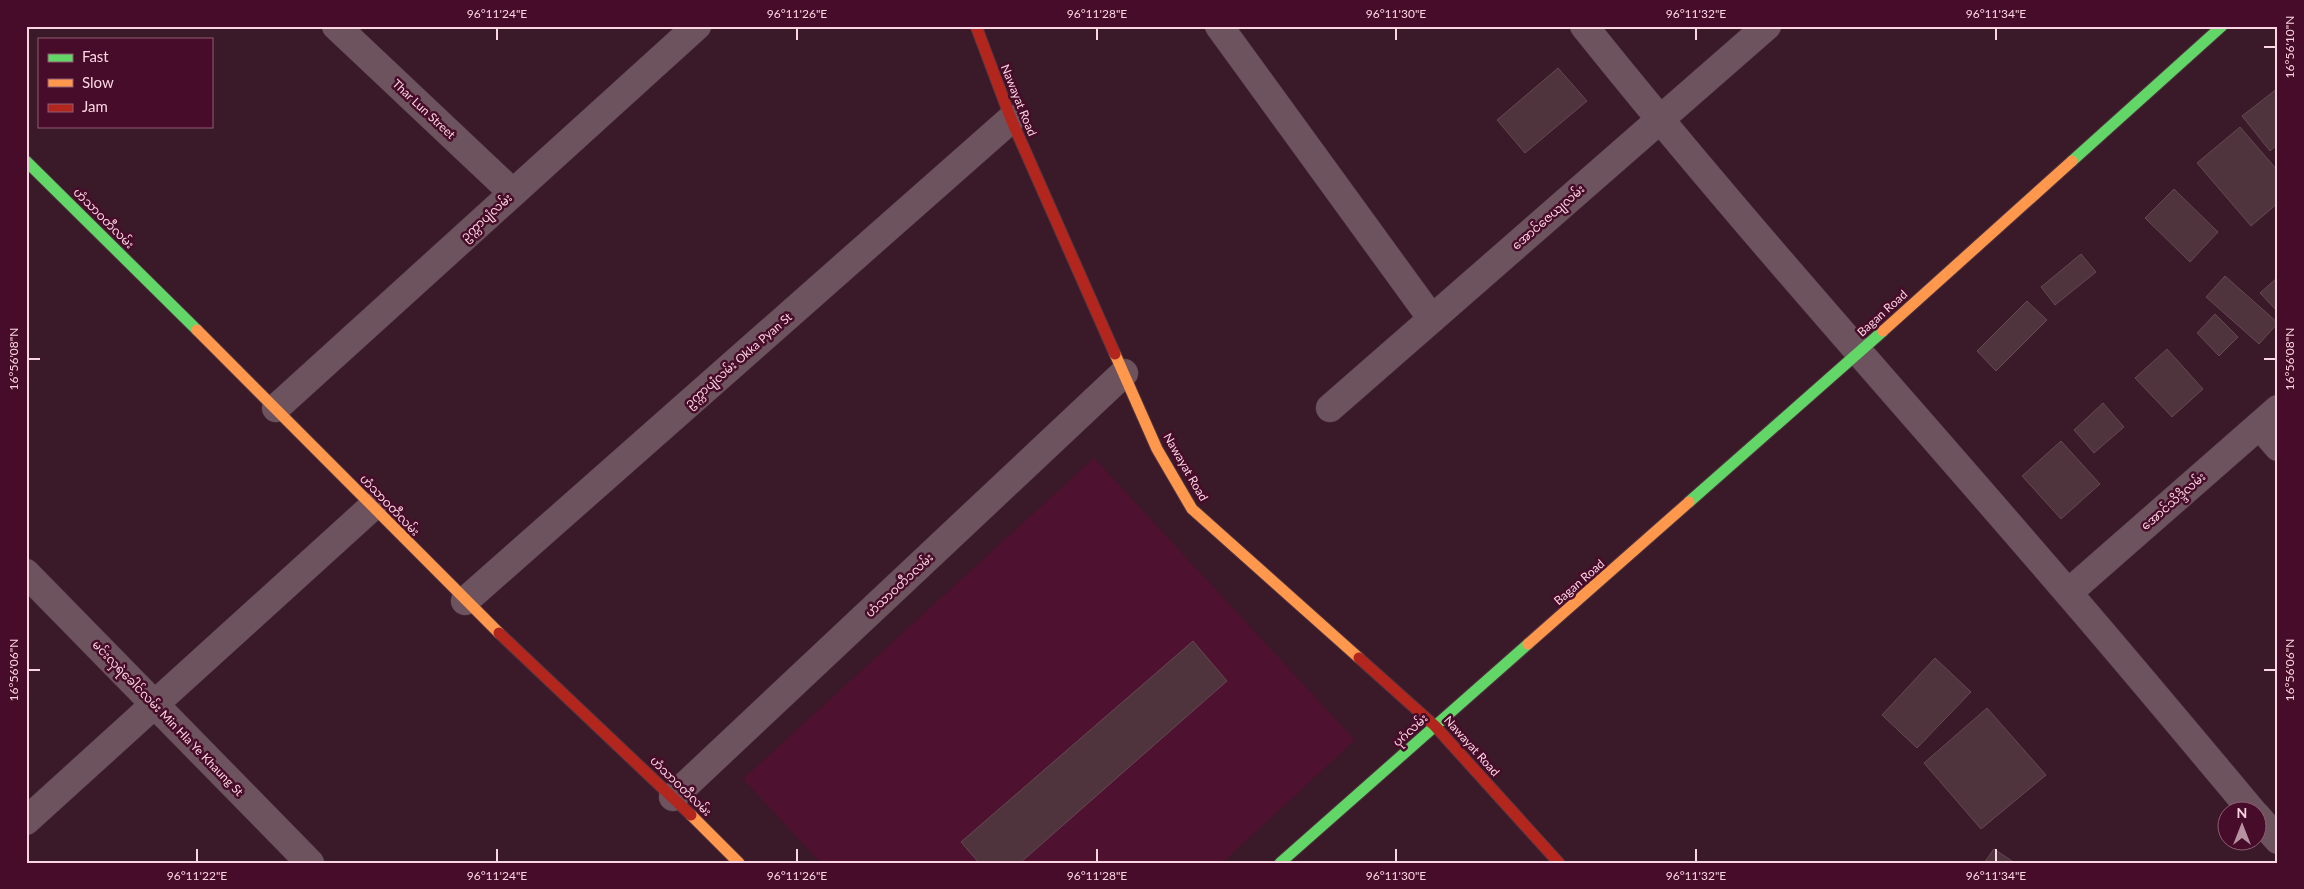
<svg xmlns="http://www.w3.org/2000/svg" width="2304" height="889" font-family="Lato,'Noto Sans Myanmar',sans-serif">
<rect width="100%" height="100%" fill="#3a1929"/>
<path fill="#4f1130" d="M1094 458 1355 740 1222 863H821L743 779Z"/>
<path fill="#4f343d" stroke="#654951" d="M1558 68 1587 101 1525 153 1497 120Z
M2278 88V144L2270 151 2242 116Z
M2240 127 2278 171V203L2251 226 2197 163Z
M2174 189 2218 232 2190 262 2145 218Z
M2081 254 2096 272 2055 305 2041 287Z
M2225 276 2278 323 2259 344 2206 297Z
M2278 277V310L2277 311 2260 293Z
M2027 301 2047 320 1996 371 1977 351Z
M2215 314 2238 337 2219 356 2197 333Z
M2167 349 2203 389 2172 417 2135 378Z
M2103 403 2124 427 2094 453 2074 430Z
M2061 441 2100 484 2061 519 2022 476Z
M1193 641 1227 681 1020 863H979L961 842Z
M1935 658 1971 692 1917 748 1882 715Z
M1987 708 2046 775 1981 829 1924 763Z
M1994 849 2015 863H1984Z"/>
<g fill="none" stroke-linecap="round" stroke-linejoin="round">
<g stroke="#4e3540" stroke-width="29">
<path id="street" d="M336 26 513 193
M1219 26 1432 319
M1584 26C1740 221 1907 405 2069 594 2131 666 2192 739 2253 812
M276 408 697 26
M1330 408 1767 26
M2260 426 2278 447
M26 573 310 863
M2068 593 2278 409
M465 601 1011 119
M673 797 1124 373
M2256 815 2278 840
M26 821 372 507"/>
</g>
<g stroke="#4e3540" stroke-width="13">
<path id="fast" d="M26 161 197 330
M2072 161 2222 26
M1689 502 1883 331
M1280 863 1528 644"/>
</g>
<g stroke="#4e3540" stroke-width="13">
<path id="slow" d="M197 330 499 633
M1883 331 2072 161
M1115 354 1157 449 1192 509 1359 658
M1528 644 1689 502
M691 815 739 863"/>
</g>
<g stroke="#4e3540" stroke-width="13">
<path id="jam" d="M976 26 1011 119 1115 354
M499 633 691 815
M1359 658 1435 726 1559 863"/>
</g>
<use href="#street" stroke="#6d535e" stroke-width="28"/>
<use href="#fast" stroke="#63d668" stroke-width="11"/>
<use href="#slow" stroke="#ff974d" stroke-width="11"/>
<use href="#jam" stroke="#b3261e" stroke-width="11"/>
</g>
<path fill="none" stroke="#fbd5e2" stroke-width="2" d="M497 28V40M797 28V40M1097 28V40M1396 28V40M1696 28V40M1996 28V40M2264 47H2276M28 359H40M2264 359H2276M28 670H40M2264 670H2276M197 849V862M497 849V862M797 849V862M1097 849V862M1396 849V862M1696 849V862M1996 849V862"/>
<g text-anchor="middle" dominant-baseline="central" stroke-width="5" stroke-linejoin="round" paint-order="stroke">
<g font-size="12" fill="#fbd5e2" stroke="#470c29">
<text transform="translate(1019 100) rotate(68)">Nawayat Road</text>
<text transform="translate(424 109) rotate(43)">Thar Lun Street</text>
<text transform="translate(486 217) rotate(-42)">ဥက္ကာပျံလမ်း</text>
<text transform="translate(1548 217) rotate(-41)">အောင်ဇေယျလမ်း</text>
<text transform="translate(104 218) rotate(45)">ဟံသာဝတီလမ်း</text>
<text transform="translate(1882 313) rotate(-42)">Bagan Road</text>
<text transform="translate(738 360) rotate(-41)">ဥက္ကာပျံလမ်း Okka Pyan St</text>
<text transform="translate(1186 467) rotate(60)">Nawayat Road</text>
<text transform="translate(2173 501) rotate(-41)">အောင်သိဒ္ဒိလမ်း</text>
<text transform="translate(390 505) rotate(46)">ဟံသာဝတီလမ်း</text>
<text transform="translate(1579 582) rotate(-41)">Bagan Road</text>
<text transform="translate(899 585) rotate(-43)">ဟံသာဝတီ၁လမ်း</text>
<text transform="translate(168 718) rotate(46)">မင်းလှရဲခေါင်လမ်း Min Hla Ye Khaung St</text>
<text transform="translate(1410 730) rotate(-42)">ပုဂံလမ်း</text>
<text transform="translate(1472 746) rotate(48)">Nawayat Road</text>
<text transform="translate(681 786) rotate(44)">ဟံသာဝတီလမ်း</text>
</g>
</g>
<rect width="2304" height="889" fill="none" stroke="#470c29" stroke-width="55"/>
<rect x="38" y="38" width="175" height="90" fill="#470c29" stroke="#8f5c73"/>
<rect x="48" y="54" width="25" height="8" fill="#63d668" stroke="#8f5c73"/>
<text x="82" y="62" font-size="15" fill="#fbd5e2">Fast</text>
<rect x="48" y="79" width="25" height="8" fill="#ff974d" stroke="#8f5c73"/>
<text x="82" y="88" font-size="15" fill="#fbd5e2">Slow</text>
<rect x="48" y="104" width="25" height="8" fill="#b3261e" stroke="#8f5c73"/>
<text x="82" y="112" font-size="15" fill="#fbd5e2">Jam</text>
<g transform="translate(2242 826)"><circle r="24" fill="#470c29" stroke="#8f5c73"/>
<path d="M0-4L9 19L0 12L-9 19Z" fill="#b793a1"/>
<text y="-8" font-size="14" font-weight="bold" text-anchor="middle" fill="#fbd5e2">N</text>
</g>
<rect x="28" y="28" width="2248" height="834" fill="none" stroke="#fbd5e2" stroke-width="2"/>
<g font-size="12" text-anchor="middle" fill="#fbd5e2">
<text x="497" y="18">96°11'24"E</text>
<text x="797" y="18">96°11'26"E</text>
<text x="1097" y="18">96°11'28"E</text>
<text x="1396" y="18">96°11'30"E</text>
<text x="1696" y="18">96°11'32"E</text>
<text x="1996" y="18">96°11'34"E</text>
<text transform="translate(2290 47) rotate(-90)" y="4">16°56'10"N</text>
<text transform="translate(14 359) rotate(-90)" y="4">16°56'08"N</text>
<text transform="translate(2290 359) rotate(-90)" y="4">16°56'08"N</text>
<text transform="translate(14 670) rotate(-90)" y="4">16°56'06"N</text>
<text transform="translate(2290 670) rotate(-90)" y="4">16°56'06"N</text>
<text x="197" y="880">96°11'22"E</text>
<text x="497" y="880">96°11'24"E</text>
<text x="797" y="880">96°11'26"E</text>
<text x="1097" y="880">96°11'28"E</text>
<text x="1396" y="880">96°11'30"E</text>
<text x="1696" y="880">96°11'32"E</text>
<text x="1996" y="880">96°11'34"E</text>
</g>
</svg>
